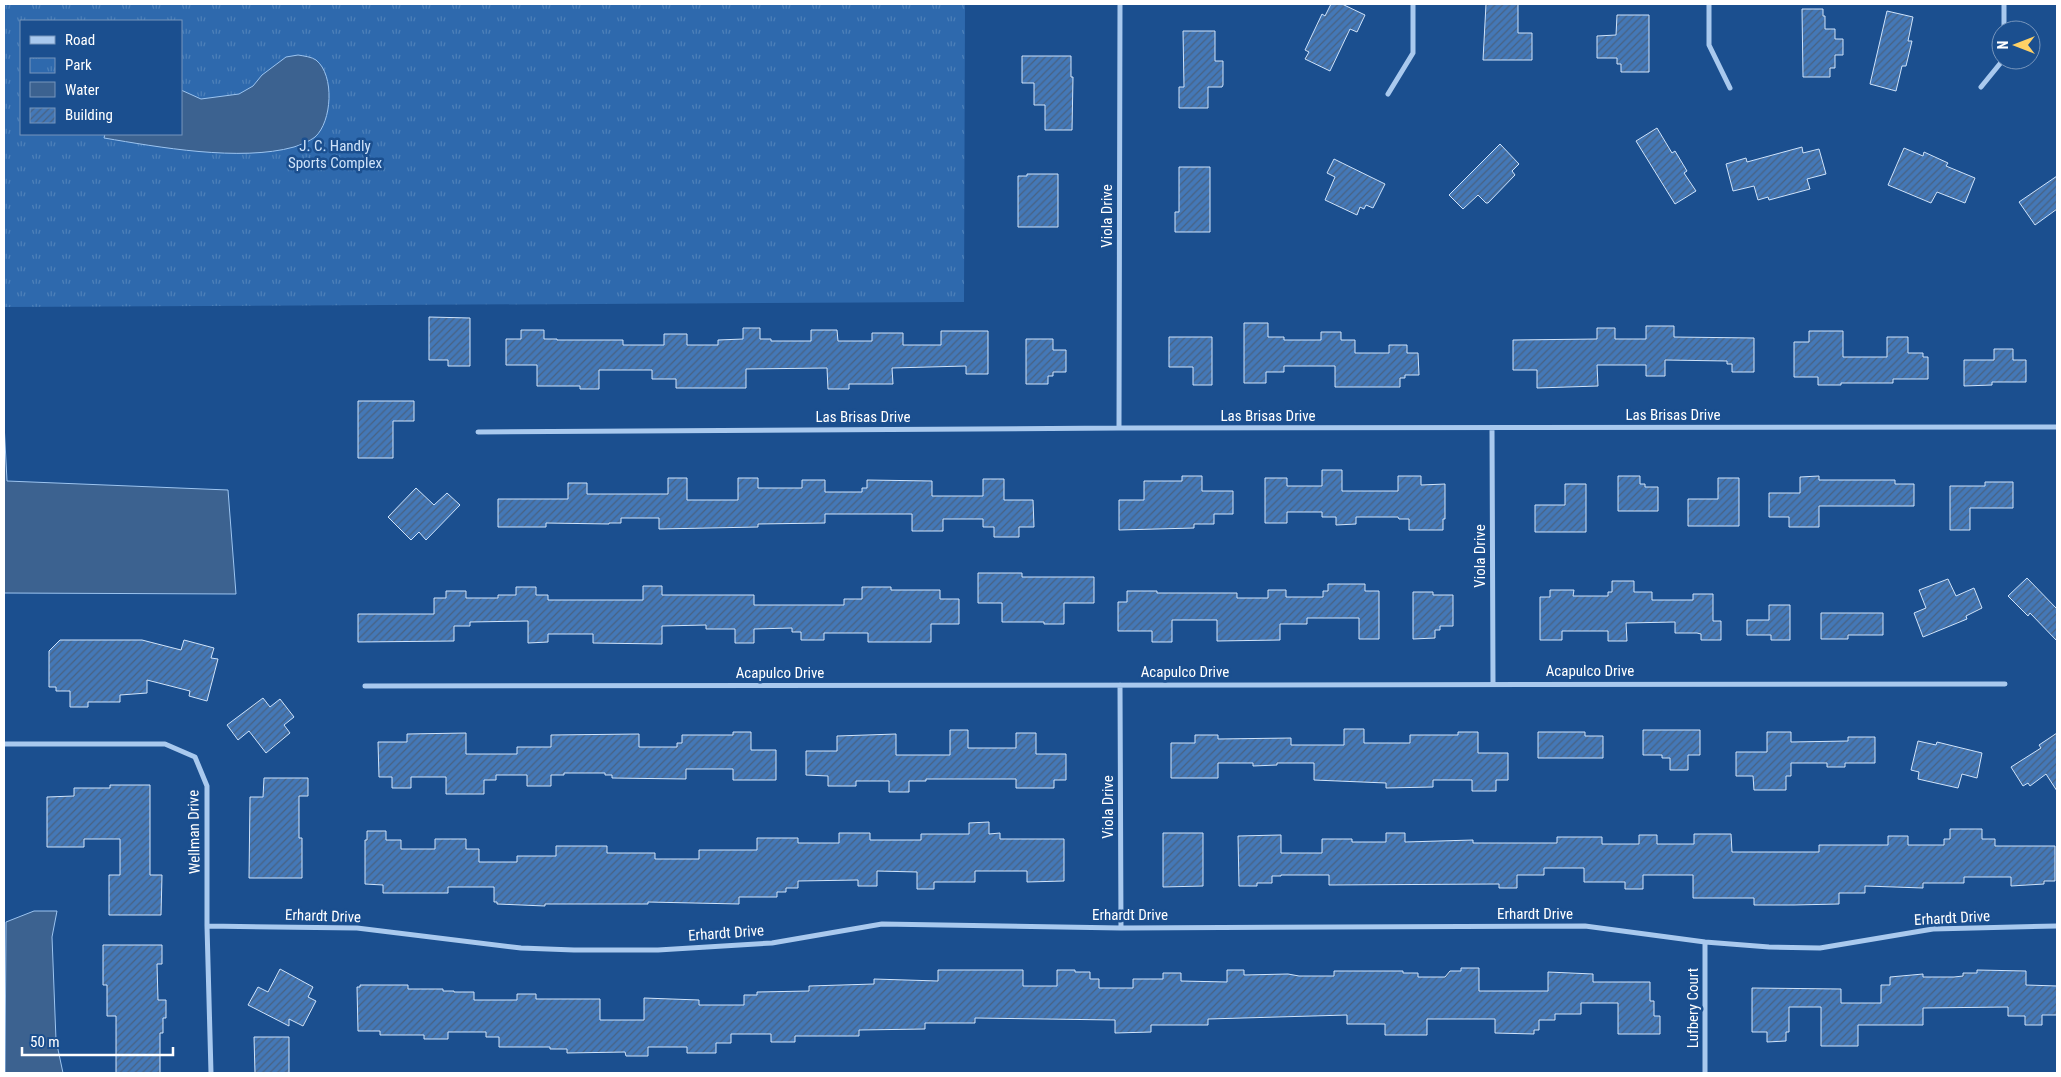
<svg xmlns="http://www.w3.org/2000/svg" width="2061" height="1077" font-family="'Roboto Condensed',sans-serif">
<defs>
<pattern id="park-tufts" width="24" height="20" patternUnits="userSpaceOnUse" patternTransform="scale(1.25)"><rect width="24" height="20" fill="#2e69ad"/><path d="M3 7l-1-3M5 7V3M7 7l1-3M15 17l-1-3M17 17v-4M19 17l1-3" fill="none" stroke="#4d80b9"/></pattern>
<pattern id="building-hatch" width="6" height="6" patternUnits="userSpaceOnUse" patternTransform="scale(1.25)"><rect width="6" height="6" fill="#4478b7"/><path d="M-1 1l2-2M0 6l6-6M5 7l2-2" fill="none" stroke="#486282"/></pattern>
</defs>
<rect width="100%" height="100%" fill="#1b4f8f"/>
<path fill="url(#park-tufts)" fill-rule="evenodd" d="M4 4H965L964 302 4 307ZM21 21H181V134H21Z"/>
<path fill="#3c6290" stroke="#9cc4f0" d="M298 55C304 56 312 57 316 60 335 75 332 122 315 137 310 141 300 145 294 147 240 162 158 147 104 138L105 134H181V90L201 99 239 94 253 86 262 75 286 57Z
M4 423 7 481 228 490 236 594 4 593Z
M34 911H57L52 937 56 1040 63 1073H5L6 922Z"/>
<path fill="url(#building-hatch)" stroke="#cfe3fa" d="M1331 4H1342L1365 15 1357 32 1350 29 1330 71 1305 59 1309 52 1305 50 1322 14 1325 16Z
M1486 4H1518V33H1532V60H1483Z
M1802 9H1823V16H1825V29H1835V39H1843V55H1835V68H1830V77H1803Z
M1887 11 1913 17 1908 41H1912L1906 66H1902L1896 91 1870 84Z
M1617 15H1649V72H1621V64H1617V58H1597V36L1616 35Z
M1183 31H1215V61H1223V85L1222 87H1208V108H1179V87H1184Z
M1022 56H1071V77H1073L1072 130H1045V105H1034V83H1022Z
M1657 128 1672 153 1675 151 1687 171 1684 173 1696 191 1675 204 1636 141Z
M1500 144 1519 164 1512 171 1515 175 1488 203H1486L1478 195 1463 209 1449 195Z
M1802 147 1803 153 1819 149 1826 174 1807 179 1810 189 1769 200 1768 197 1758 200 1754 186 1733 191 1726 164 1746 158 1747 162Z
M1904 148 1923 156 1924 152 1948 163 1946 166 1975 178 1965 203 1937 192 1931 203 1888 185Z
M1334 159 1385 184 1373 208 1366 205 1364 209 1360 207 1357 215 1325 200 1335 177 1327 173Z
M1179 167H1210V232H1175V212H1179Z
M1027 174H1058V227H1018V176H1027Z
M2057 176V209L2035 225 2019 202Z
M429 317 470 318V366H448V360H429Z
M1244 323H1268V337H1284V340H1321V332H1341V340H1355V353H1389V345H1407V353H1418L1419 375H1405V378H1400V387H1335V366H1284V372H1266V383H1244Z
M1646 326H1674V337L1754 338V372H1732V364H1727V361L1665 360V376H1646V365H1597L1598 386 1537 388V370H1513V340L1597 339V328H1615V339H1646Z
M743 328H760V339H771V341H811V330H837L838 341H872V333H903V345H941V331H988V374H966V366L892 368 893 384H849V389H828L827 368 746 369V388H676V379H652V370H599V389H580V386H537V365H506V339H521V330H544V339H557V340H623V345H664V334H687V345H718V340L743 339Z
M1809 331H1843V357H1887V337H1908V353H1923V357H1928V379H1893V383H1841V385H1818V377H1794V342H1809Z
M1169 337H1212V385H1193V367H1169Z
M1026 339H1053V350H1066V372H1053V376H1048V384H1026Z
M1994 349H2013V360H2026V382H1992V385L1964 386V360H1994Z
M358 401H414V421H393V458H358Z
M1322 470H1342V491H1398V476H1421V485L1445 484V519H1443V530H1409V519H1399L1398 517H1356V524L1336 525V517H1322V512H1287V523H1265V478H1287V486H1322Z
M1182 476H1202V491H1233V514H1214V524H1194V528L1119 530V500H1144V481H1182Z
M1618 476H1640V484H1645V487H1658V511H1618Z
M1819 476V480H1895V484H1914V506H1819V527H1789V517H1769V493H1800V477Z
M668 478H687V500H738V478H758V488H802V480H825V492H862V488H867V480L932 481V496H983V479H1004V500H1033L1034 527H1019V537H994V527H983V519H943V531H912V514H825V523L758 524V527L659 529V518H621V523H609V524L546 523V527H498V499H568V483H587V494H668Z
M1718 478H1739V526H1688V499H1718Z
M1985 482H2013V508H1970V530H1950V486H1985Z
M1565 484H1586V532H1535V505H1565Z
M416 488 434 505 447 493 460 505 426 540 419 532 411 540 388 517Z
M978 573H1022V577H1094V603H1064V624H1044V622H1002V603H978Z
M2027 578 2057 609V641L2030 613 2028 616 2008 596Z
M1948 579 1956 596 1974 588 1982 608 1966 616 1967 619 1923 637 1914 613 1926 608 1919 590Z
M1612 581H1634V592H1652V600H1693V594H1713V621H1721V640H1701V634L1697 633H1675V622L1626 623 1627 641H1608V631H1562V640H1540V597H1550V590H1574L1573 596H1608V592H1612Z
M1328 584H1365V591H1379V639H1359V618H1307V624H1280V640L1217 641V620H1172V642H1152V631H1118V602H1127V591H1157V593H1237V598H1268V590H1286V597H1323V591H1328Z
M643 586H662V595H754V605H844V599H862V587H891V590H940V599H959V624H931V642H868V633H824V640H801V632H792V628L754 629V643H735V629H706V625L662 626V644L593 643V634H548V642L528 643V621L470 622V626H454V641L358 642V614H434V598H446V591H466V598H498V595H516V587H536V595H548V600H643Z
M1413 592H1433V595H1453V626H1440V630H1435V638L1413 639Z
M1769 605H1790V640H1771V635H1747V620H1769Z
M1821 613H1883V635H1848V639H1821Z
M60 640H142L181 650 184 640 214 648 211 658 218 659 207 701 189 696 190 691 147 680V693L120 695V702H88V707H70V691H56V687H49V651Z
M263 698 270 707 280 699 294 717 284 725 290 733 266 753 249 731 238 740 227 725Z
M1344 729H1364V743H1410V735H1458V732H1478V753H1508V780H1496V791H1472V780H1433V787L1386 788V783L1314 780V763H1277V765L1253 766V763H1218V778H1171V743H1195V735H1218V739L1291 738V745H1344Z
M950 730H968V748H1016V733H1036V754H1066V780H1054V788H1016V779H926V781H909V792H889V781H856V786H828V776L806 775V751H837V736L896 734V755H950Z
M1643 730H1700V755H1688V770H1670V758H1662V755H1643Z
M733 732H751V750H776V780H733V769H686V779L612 778V775H605V773H564V775H551V786H527V775H496V780H484V794H446V777H411V788H392V777H379L378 742H407V734L466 733V754H517V747H551V735L639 734V747H677V743H682V735H733Z
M1538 732H1585V736H1603V758H1538Z
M1767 732H1791V742L1848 741V737H1875V763H1845V767H1827V763H1791V776H1786V790H1754L1753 776H1736V752H1767Z
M2057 733V791L2046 774 2030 786 2028 783 2023 786 2011 767 2041 748 2039 745Z
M1918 741 1936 745 1937 742 1982 753 1977 778 1962 774 1958 788 1918 779 1919 772 1911 770Z
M264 778H308V796H299V838H302V878H249L250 797H263Z
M110 785H150V875H162L161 915H109V875H120V839H84V847H47V797L74 796V788H110Z
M989 822V834L1000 833V839H1064V881L1027 882V871H975V882H934V889H917V872L877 871V886H858V880L798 881V888H786V892H777V897H739V904L648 902V904H545V906L497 904V902H494V887H448V893H383V885L365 884V840H367V831H386V840H401V849H435V839H466V849H479V862H517V856H556V846H607V853H655V859H699V850H757V838H798V843H839V833H870V840H921V834H969V823Z
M1950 829H1982V839H1995V846H2055V881H2044V884L2011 886V877H1964V883H1923V888L1865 886V893H1839V904L1794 905H1754V898H1693V875H1643V889H1625V882H1584V868H1544V875H1517V888H1499V884L1329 885V875H1281V876H1272V883H1257V886H1239L1238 836 1281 835V853H1322V839H1352V842H1386V833H1405V842L1473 840V843H1557V837H1602V844H1639V835H1657V844H1694V834H1731L1732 852H1819V845H1888V836H1908V845H1944V839H1950Z
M1163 833H1203V886L1163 887Z
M103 945H162V964H157L158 1000H166V1018H163V1033H160V1073H116V1016H107V985H103Z
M1461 968H1479V991H1548V972L1593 974V982H1650V1001H1654V1016H1660V1034H1618V1003H1581V1014H1555V1020H1539V1030H1534V1034L1495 1033V1019H1427V1035H1385V1024H1347V1015L1208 1019V1025H1151V1032L1115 1033V1020L975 1018V1023H925V1029L859 1030V1036H795V1042H771V1034H731V1043H716V1053H687V1047H648V1056H626L625 1052 567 1053V1049H550V1047H499V1037H486V1032H448V1039H424V1035H380V1031H358L357 987H360V985H408V989H443V991H454V992H474V1000H517V994H536V999H600V1020H644V998L699 1000V1005H744V995H757V992L809 991V986L874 984V979L938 981V970H1023V986H1057V970H1075V972H1090V979H1099V988H1133V979H1163V973H1181V981L1227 982V970H1244V975L1288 974 1299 976H1334V971H1403V973H1418V977H1445L1450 971H1461Z
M280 969 313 987 308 997 316 1001 303 1026 289 1019V1026L248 1005 258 987 268 992Z
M1977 970 2026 971V985L2057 986V1015H2042V1025H2025V1016H2008V1007L1923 1008V1025H1858V1046H1821V1007H1789V1032H1786V1041L1767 1042V1032H1752V988L1841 989V1003H1881V985H1890V977L1923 974V977H1954L1963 976V973H1977Z
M254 1037H289V1073H255Z"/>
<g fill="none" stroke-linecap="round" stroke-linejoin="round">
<path stroke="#a9c9ee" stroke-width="5" d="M1709 4V45L1730 88
M2004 4V30
M1981 87 2003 60
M1388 94 1413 53V4
M1119 428 1120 4
M1492 428 1493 684
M478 432 1119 428 2057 427
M1120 685 1121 928
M365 686 2005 684
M4 744H165L195 757 207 786V926L211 1073
M207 926 357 928 521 948 574 950H658L772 943 882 924 1121 928 1585 926 1705 942 1769 947 1820 948 1933 929 2057 926
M1705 942V1073"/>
</g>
<g text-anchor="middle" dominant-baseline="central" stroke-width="5" stroke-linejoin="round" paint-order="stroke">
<g font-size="15" fill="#cfe3fa" stroke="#1b4f8f">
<text x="335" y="146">J. C. Handly<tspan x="335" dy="17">Sports Complex</tspan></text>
</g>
<g font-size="15" fill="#fff" stroke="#1b4f8f">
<text transform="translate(1107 216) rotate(-90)">Viola Drive</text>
<text x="1673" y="415">Las Brisas Drive</text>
<text x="1268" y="416">Las Brisas Drive</text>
<text x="863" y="417">Las Brisas Drive</text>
<text transform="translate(1480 556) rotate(-90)">Viola Drive</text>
<text x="1590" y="671">Acapulco Drive</text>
<text x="1185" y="672">Acapulco Drive</text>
<text x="780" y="673">Acapulco Drive</text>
<text transform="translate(1108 807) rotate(-90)">Viola Drive</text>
<text transform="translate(194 832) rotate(-91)">Wellman Drive</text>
<text x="1535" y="914">Erhardt Drive</text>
<text x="1130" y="915">Erhardt Drive</text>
<text transform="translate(323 916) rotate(2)">Erhardt Drive</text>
<text transform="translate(1952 918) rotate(-3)">Erhardt Drive</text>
<text transform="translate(726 933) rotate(-4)">Erhardt Drive</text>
<text transform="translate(1693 1008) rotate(-90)">Lufbery Court</text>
</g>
</g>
<rect width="2061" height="1077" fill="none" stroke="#ffffff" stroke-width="10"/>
<rect x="20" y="20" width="162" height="115" fill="#1b4f8f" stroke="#7695bc"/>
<rect x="30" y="36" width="25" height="8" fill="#a9c9ee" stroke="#7695bc"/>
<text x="65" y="45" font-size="15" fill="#ffffff">Road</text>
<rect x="30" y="58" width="25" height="15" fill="url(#park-tufts)" stroke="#7695bc"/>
<text x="65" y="70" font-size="15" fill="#ffffff">Park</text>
<rect x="30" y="82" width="25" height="15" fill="#3c6290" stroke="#7695bc"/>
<text x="65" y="95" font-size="15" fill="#ffffff">Water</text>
<rect x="30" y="108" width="25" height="15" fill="url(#building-hatch)" stroke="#7695bc"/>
<text x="65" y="120" font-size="15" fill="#ffffff">Building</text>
<g transform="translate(2016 45) rotate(270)"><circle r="24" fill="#1b4f8f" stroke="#7695bc"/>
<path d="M0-4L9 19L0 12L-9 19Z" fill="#ffd166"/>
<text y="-8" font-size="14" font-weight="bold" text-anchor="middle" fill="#ffffff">N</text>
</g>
<path d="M22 1047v8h151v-8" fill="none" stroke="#ffffff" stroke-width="2.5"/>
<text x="30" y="1047" font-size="15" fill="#ffffff" stroke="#1b4f8f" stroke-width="4" paint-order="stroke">50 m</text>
</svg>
